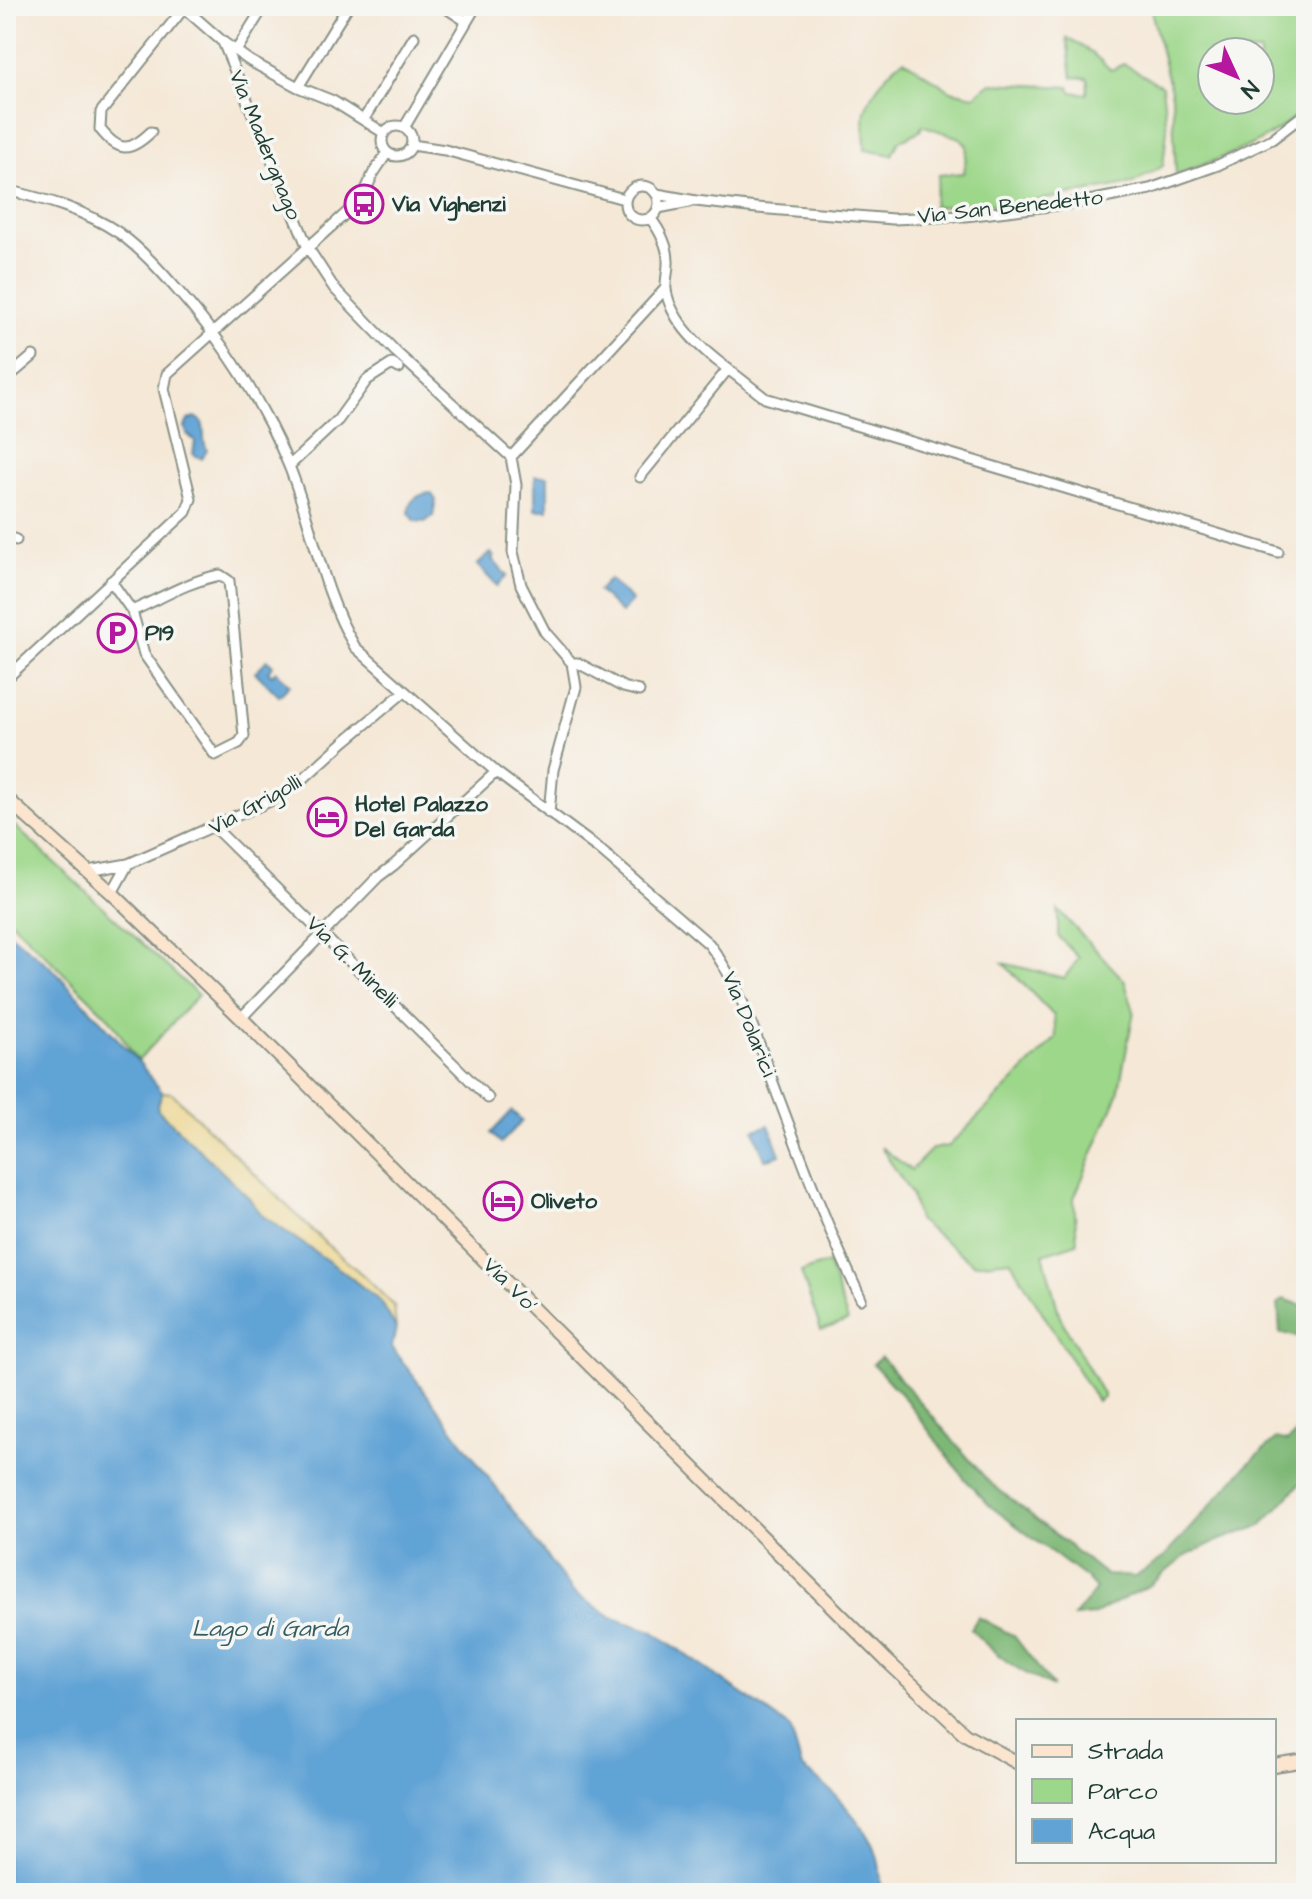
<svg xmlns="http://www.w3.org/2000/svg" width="1312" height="1899" font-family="'Architects Daughter',sans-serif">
<rect width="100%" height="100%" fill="#f6f6f2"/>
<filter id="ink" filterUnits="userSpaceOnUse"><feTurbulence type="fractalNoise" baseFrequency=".0125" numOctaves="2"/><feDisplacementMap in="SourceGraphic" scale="16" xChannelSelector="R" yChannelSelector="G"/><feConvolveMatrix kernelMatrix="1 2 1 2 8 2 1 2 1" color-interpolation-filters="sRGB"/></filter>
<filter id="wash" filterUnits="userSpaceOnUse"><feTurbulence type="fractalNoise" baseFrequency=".006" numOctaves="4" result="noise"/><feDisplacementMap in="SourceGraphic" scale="32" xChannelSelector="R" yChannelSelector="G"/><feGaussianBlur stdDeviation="1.8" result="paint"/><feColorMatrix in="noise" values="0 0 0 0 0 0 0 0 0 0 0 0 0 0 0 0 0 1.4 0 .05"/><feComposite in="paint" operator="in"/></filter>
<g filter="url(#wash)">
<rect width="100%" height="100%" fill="#f5e8d7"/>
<path fill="#9dd78a" stroke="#5e8a5f" stroke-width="2" fill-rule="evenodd" d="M1150 6H1306V105C1275 142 1220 158 1176 175L1172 95ZM1212 52H1260V100H1212Z
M1067 38 1090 51 1111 70 1124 64 1162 86 1167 129 1163 166 1133 183 1024 203 933 207 939 175 964 173 967 146 960 138 922 125 920 131 899 141 892 155 865 150C865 138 863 122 865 111 869 97 891 65 904 60L951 91 974 96 991 83 1069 87 1071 92 1087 94 1088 78 1072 77Z
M6 818 198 995 138 1061 111 1020 6 916Z
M1058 910 1124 980 1134 1011 1118 1094 1074 1198 1077 1243 1043 1254 1060 1317 1104 1396 1097 1401 1010 1260 974 1264 918 1220 911 1194 881 1147 911 1170 932 1149 949 1146 1056 1038 1054 1016 1003 963 1064 978 1079 958 1058 936Z
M828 1263 848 1321 821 1330 801 1272Z"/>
<path fill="#7eb876" stroke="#4e7a55" stroke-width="2" d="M1284 1299 1306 1307V1338L1280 1333 1278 1303Z
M881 1357 988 1481 1106 1575 1135 1577 1163 1558 1249 1463 1276 1439 1287 1442 1306 1424V1477L1261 1526 1214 1542 1184 1557 1150 1585 1093 1615 1074 1617 1096 1589 1086 1578 990 1506 964 1478 906 1400 873 1364Z
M978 1617 1014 1636 1053 1687C1020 1672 995 1656 971 1629Z"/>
<path fill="#eeda9e" stroke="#868c69" stroke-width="2" d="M162 1092 172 1093 325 1243 364 1276 394 1306 396 1328 381 1302 341 1270 263 1216 247 1196 157 1109Z"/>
<path fill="#61a3d5" stroke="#407084" stroke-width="2" d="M195 417C209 422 200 438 207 450L202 459 193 454 195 441 187 434 185 427 188 420Z
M535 476H548V510H535Z
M431 493 436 500 433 516 425 522 415 521 409 513C408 500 419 494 431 493Z
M491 553 494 557 492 559 507 576 497 586 477 565Z
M609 579 632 601 621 613 598 591Z
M267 660 273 665 268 671 272 675 276 671 290 685 279 696 255 672Z
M6 930 53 969 138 1061 162 1092 157 1109 247 1196 263 1216 341 1270 381 1302 396 1328 392 1347 573 1592 613 1618 652 1631 790 1727 802 1768C831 1787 864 1822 877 1855 881 1866 880 1881 883 1893H6Z
M512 1111 522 1121 501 1143 491 1133Z
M769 1125 780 1155 765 1160 754 1130Z"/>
</g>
<g filter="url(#ink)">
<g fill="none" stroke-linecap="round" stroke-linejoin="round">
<g stroke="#8a9286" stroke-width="13">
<path id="street" d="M182 6 223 42 250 61 298 87 333 101 384 133
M443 6 466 21
M223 42 308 248 334 288 396 352 511 457 516 485 513 552 521 585 545 632 572 663H578L623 687 639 691
M236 51 264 6
M298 87 348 6
M364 119 414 37
M382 141a15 15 0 1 1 30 0a15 15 0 1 1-30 0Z
M404 128 476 6
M151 132C130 152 119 153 100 129L101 112 184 8
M412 145 445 150 624 199
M625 203a17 17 0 1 1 34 0a17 17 0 1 1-34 0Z
M6 190C45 199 85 210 119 233 142 250 160 270 179 292 225 344 262 401 289 466 313 525 322 592 355 647L496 772 600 850 709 944C741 986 757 1039 775 1088 802 1160 828 1230 861 1299
M657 194 696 201 757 208 893 219 965 216 1084 202 1150 189 1218 165 1272 139 1306 113
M658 208 689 202
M728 369 765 398 1278 552
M6 379 33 356
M511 457 666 288
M289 466 338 420 367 380 392 364 399 368
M640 477 728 369C703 351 671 322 666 290 665 282 668 272 668 264 669 248 660 230 650 218
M6 535 16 540
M111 581 132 611 144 654 215 755 239 743 244 736 229 581 220 575C189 581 161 598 132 611
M6 679 186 512 191 499 164 389 167 374 362 199 373 174 387 153
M549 813 553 770 576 687 572 663
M215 828 488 1098
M88 871 128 864 270 801 294 787 345 741 404 692
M112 893 128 864
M241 1018 378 877 394 865 496 772"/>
</g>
<g stroke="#8a9286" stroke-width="16">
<path id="secondary" d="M6 798 112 893 241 1018 886 1660 965 1734 1018 1763
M1274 1765 1306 1760"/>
</g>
<use href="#street" stroke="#fff" stroke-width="9"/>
<use href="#secondary" stroke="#fbe5cf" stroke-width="12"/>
</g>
</g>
<defs>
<g id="bus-ring" transform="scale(2)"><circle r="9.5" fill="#f6f6f2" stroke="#b5179e" stroke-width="1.5"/><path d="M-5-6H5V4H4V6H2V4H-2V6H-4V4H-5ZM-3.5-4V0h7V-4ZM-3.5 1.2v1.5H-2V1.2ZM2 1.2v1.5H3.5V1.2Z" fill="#b5179e"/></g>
<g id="parking-ring" transform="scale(2)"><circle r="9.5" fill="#f6f6f2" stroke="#b5179e" stroke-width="1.5"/><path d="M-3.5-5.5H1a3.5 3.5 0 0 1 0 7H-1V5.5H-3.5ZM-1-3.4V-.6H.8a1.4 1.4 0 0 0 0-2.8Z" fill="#b5179e"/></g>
<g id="hotel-ring" transform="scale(2)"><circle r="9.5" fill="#f6f6f2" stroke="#b5179e" stroke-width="1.5"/><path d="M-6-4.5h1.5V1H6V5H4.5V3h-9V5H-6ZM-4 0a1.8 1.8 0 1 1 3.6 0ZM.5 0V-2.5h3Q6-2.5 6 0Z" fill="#b5179e"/></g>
</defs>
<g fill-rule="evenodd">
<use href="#bus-ring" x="364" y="204"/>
<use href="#parking-ring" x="117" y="633"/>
<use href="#hotel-ring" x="327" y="817"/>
<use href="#hotel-ring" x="503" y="1201"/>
</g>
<g text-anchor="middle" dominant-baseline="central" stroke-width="7" stroke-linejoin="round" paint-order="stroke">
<g font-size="22" fill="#1f3d34" stroke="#f6f6f2">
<text transform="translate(265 145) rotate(68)">Via Madergnago</text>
<text transform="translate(1010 207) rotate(-6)">Via San Benedetto</text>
<text transform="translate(255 805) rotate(-29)">Via Grigolli</text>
<text transform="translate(352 962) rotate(45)">Via G. Minelli</text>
<text transform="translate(749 1024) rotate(68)">Via Dolarici</text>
<text transform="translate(510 1285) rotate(45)">Via Vo'</text>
</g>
<g font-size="22" font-weight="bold" fill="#1f3d34" stroke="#f6f6f2" text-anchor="start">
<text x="392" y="204">Via Vighenzi</text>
<text x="145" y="633">P19</text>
<text x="355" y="804">Hotel Palazzo<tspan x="355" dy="25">Del Garda</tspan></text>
<text x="531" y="1201">Oliveto</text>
</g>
<g font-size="24" font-style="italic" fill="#335c64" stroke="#f6f6f2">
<text x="270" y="1629">Lago di Garda</text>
</g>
</g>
<rect width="1312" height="1899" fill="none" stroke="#f6f6f2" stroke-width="32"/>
<rect x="1016" y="1719" width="260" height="144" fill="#f6f6f2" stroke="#a0aca6" stroke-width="2"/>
<rect x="1032" y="1745" width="40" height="12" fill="#fbe5cf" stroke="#a0aca6" stroke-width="2"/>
<text x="1088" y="1759" font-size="24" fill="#1f3d34">Strada</text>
<rect x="1032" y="1779" width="40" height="24" fill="#9dd78a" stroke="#a0aca6" stroke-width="2"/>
<text x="1088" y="1799" font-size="24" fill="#1f3d34">Parco</text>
<rect x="1032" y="1819" width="40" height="24" fill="#61a3d5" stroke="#a0aca6" stroke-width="2"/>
<text x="1088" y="1839" font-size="24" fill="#1f3d34">Acqua</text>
<g transform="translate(1236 76) rotate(134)"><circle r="38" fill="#f6f6f2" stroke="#a0aca6" stroke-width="2"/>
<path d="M0-6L14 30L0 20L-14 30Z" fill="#b5179e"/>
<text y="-12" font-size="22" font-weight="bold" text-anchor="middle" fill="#1f3d34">N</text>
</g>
</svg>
